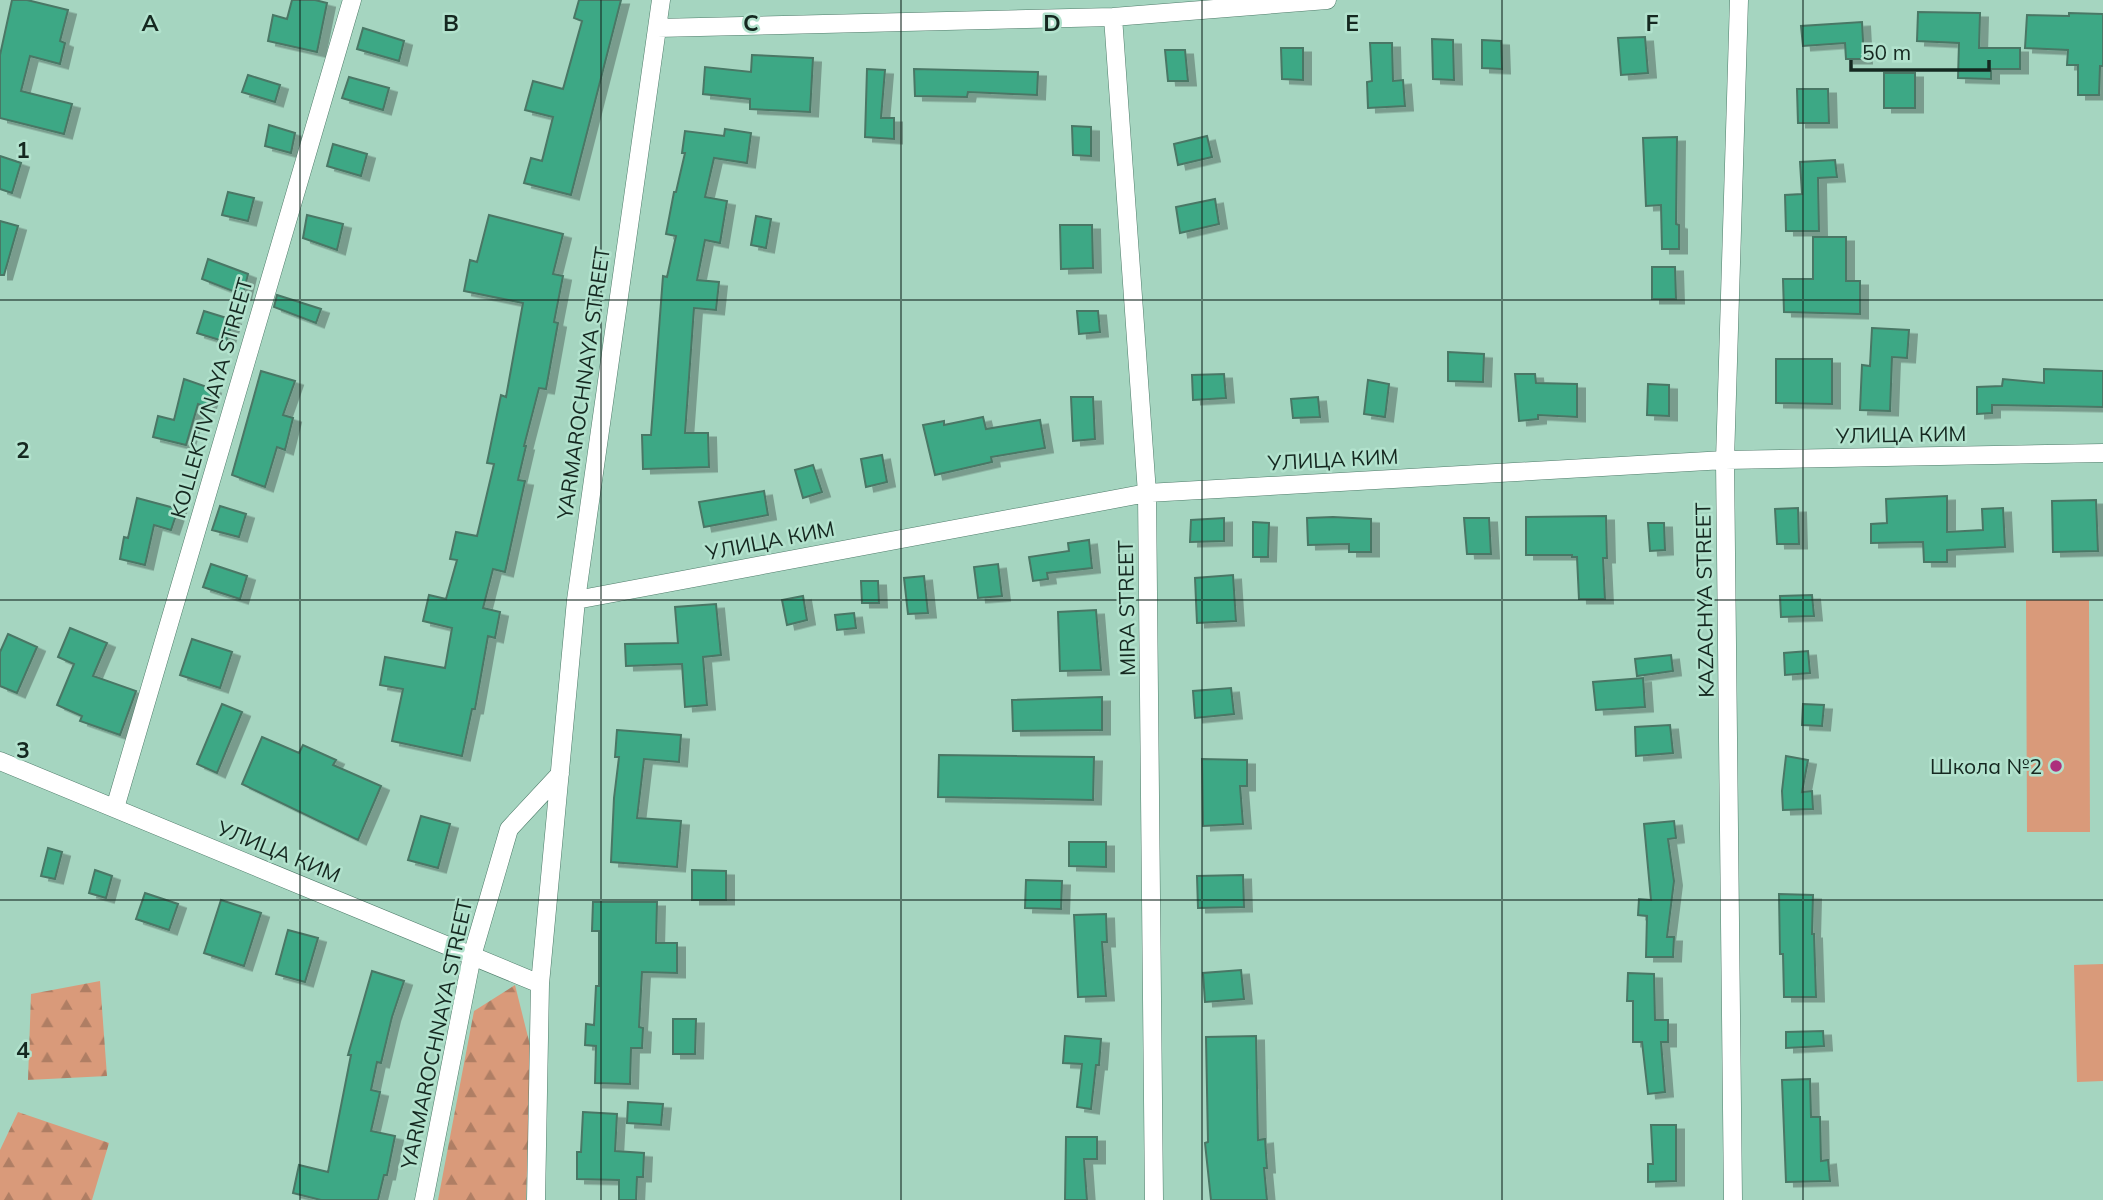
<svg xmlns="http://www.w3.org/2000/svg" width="2103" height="1200" font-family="Mulish,sans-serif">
<defs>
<pattern id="forest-firs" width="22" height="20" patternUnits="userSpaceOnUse" patternTransform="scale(1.75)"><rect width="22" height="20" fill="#d99a7a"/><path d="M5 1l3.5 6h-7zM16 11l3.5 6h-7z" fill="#af7e64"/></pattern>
<filter id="shadow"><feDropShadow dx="8" dy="4.5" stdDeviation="0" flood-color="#0004"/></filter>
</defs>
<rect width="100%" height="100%" fill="#a5d5c0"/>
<path fill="#d99a7a" d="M2026 600H2089L2090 832H2027Z
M2103 964V1081L2077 1082 2074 965Z"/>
<path fill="url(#forest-firs)" d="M100 981 107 1076 28 1080 31 994Z
M515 985 531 1049 526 1200H438L474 1011Z
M18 1112 109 1143 92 1200H0V1150Z"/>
<path fill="#3ea885" stroke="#4a7765" stroke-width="2" filter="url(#shadow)" d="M12 0H27L68 10 60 41 65 43 60 64 30 56 21 91 72 104 64 134 0 118V55Z
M292 0H315L327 3 317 52 268 41 273 15 287 19Z
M579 0H621L571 195 524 183 531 158 542 161 553 117 525 110 533 81 563 89 582 21 574 18Z
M1918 12 1980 13 1979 48H2020V69H1991V79L1958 78 1959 43 1917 41Z
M2069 13 2103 14V66H2100L2099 95H2078V65H2067L2068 50 2025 48 2027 15 2069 16Z
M1862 22 1864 59H1846L1845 43 1803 46 1801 26Z
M363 28 404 41 399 61 357 49Z
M1645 37 1648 73 1621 75 1618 38Z
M1432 39 1453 40 1454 80 1433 79Z
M1482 40 1501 41 1502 69 1482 68Z
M1370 43H1392L1393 81 1403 80 1405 106 1368 108 1367 82 1372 81Z
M1281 48H1303V80L1282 79Z
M1165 50H1185L1188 81H1168Z
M752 55 813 58 810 112 750 109V99L703 94 705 67 751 72Z
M867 69 885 70 881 118H894V139L865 137Z
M914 69 1038 72 1037 95 968 92 967 97 915 96Z
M1884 73H1915V108H1884Z
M248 75 280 85 275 102 242 92Z
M349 77 389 88 383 110 342 98Z
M1797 89H1828L1829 123H1798Z
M269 125 295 133 291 153 265 146Z
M1072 126 1091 127V156L1073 155Z
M725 129 751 133 747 163 714 158 705 197 727 201 720 243 705 240 697 280 719 282 716 310 694 308 685 433H708L709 467 643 469 642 435H651L663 276 667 277 676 236 666 234 674 192H676L685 153H682L685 131 724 136Z
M1207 136 1212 157 1178 165 1174 144Z
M1677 137 1676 224 1679 225V249H1662L1661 205 1646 206 1643 138Z
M333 144 367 154 361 176 327 166Z
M0 156 21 163 12 193 0 189Z
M1835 160 1837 177 1818 178 1819 231H1786L1785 195 1802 194 1800 162Z
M228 192 254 198 248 221 222 215Z
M1215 199 1219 224 1180 233 1176 207Z
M307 215 343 224 337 250 303 238Z
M489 215 563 234 553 274 563 276 554 322 558 323 546 389 539 388 524 446H526L518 480 525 481 505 572 493 569 483 608 500 612 495 638 488 636 475 709H472L462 756 392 741 403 689 380 685 385 657 445 668 452 628 423 621 429 595 446 599 457 560 450 559 456 532 477 536 494 464 487 463 501 395 506 397 523 303 464 291 470 260 477 262Z
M756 216 771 219 766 248 751 245Z
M0 221 18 226 4 275H0Z
M1060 225H1092L1093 268 1061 269Z
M1813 237H1846V281H1860V314L1784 312 1783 279H1813Z
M208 259 248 274 243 295 202 279Z
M1652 267H1675L1676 299H1652Z
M277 295 321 309 316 323 274 307Z
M204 311 233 320 226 342 197 333Z
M1077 311H1098L1100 332 1079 334Z
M1872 328 1909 330 1907 358 1892 357 1890 411 1860 410 1862 365 1870 366Z
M1448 352 1484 354 1483 382 1448 381Z
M1776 359H1832V404L1776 403Z
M2044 369 2103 371V407L1992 405V413L1977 414V387L2002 386 2003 379 2044 383Z
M261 371 295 381 283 415 293 418 285 450 277 447 265 487 232 475Z
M1224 374 1226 398 1193 400 1192 375Z
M1515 374H1535L1536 383 1577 384V417L1538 415V419L1519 421Z
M184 379 213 389 207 407 198 404 186 445 153 437 158 416 174 420Z
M1368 380 1389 384 1385 417 1364 414Z
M1648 384 1669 385V416L1647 415Z
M1071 397H1093L1095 439 1073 441Z
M1318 397 1320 417 1293 418 1291 399Z
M983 417 986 429 1040 420 1045 448 991 457 992 462 935 475 923 425 944 421V425Z
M882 455 887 482 866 487 861 459Z
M813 465 822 492 803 498 795 470Z
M764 491 768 515 704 527 699 502Z
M1947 496V532L1983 530 1982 509 2003 508 2005 547 1947 550V562H1924L1923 542 1871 543V524L1887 523 1886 499Z
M137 498 178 509 171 530 154 525 145 565 120 559 124 537 128 538Z
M2096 500 2098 551 2053 552 2052 501Z
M220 506 246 514 239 537 212 530Z
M1798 508 1799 544H1777L1775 509Z
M1606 516 1607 558H1603L1605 599H1579L1577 557H1572V555H1526V517Z
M1333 517 1371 519V552H1349V544L1308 545 1307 518Z
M1224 518V541L1190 542 1191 520Z
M1464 518H1489L1491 554H1467Z
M1253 522 1269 523 1268 557H1253Z
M1648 523H1664L1665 550 1650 551Z
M1089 540 1092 568 1047 573 1048 579 1033 581 1029 557 1069 551 1068 543Z
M211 564 247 576 240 599 203 587Z
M998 564 1002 596 978 598 974 567Z
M1233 575 1236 621 1197 623 1195 578Z
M924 576 928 613 908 614 904 578Z
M861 581H878L879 603H862Z
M1812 595 1814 616 1781 617 1780 596Z
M803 596 807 620 787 625 782 600Z
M716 604 721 655 703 657 707 705 685 707 682 664 626 666 625 644 678 643 675 607Z
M1096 610 1101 670 1060 671 1058 612Z
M854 613 856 628 837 630 835 615Z
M70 628 107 643 93 676 136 691 120 735 80 721 82 716 57 705 74 664 58 657Z
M8 634 37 647 17 693 0 686V652Z
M192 639 232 652 220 688 180 675Z
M1808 651 1810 673 1785 675 1784 653Z
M1671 655 1673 671 1637 676 1635 659Z
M1643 678 1645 707 1596 710 1593 682Z
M1231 688 1234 714 1195 718 1193 691Z
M1102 697V730L1013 731 1012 700Z
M222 704 242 712 217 773 197 764Z
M1803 704 1824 705 1822 726 1802 725Z
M1670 725 1673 753 1636 756 1635 727Z
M617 730 681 735 679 762 644 759 637 818 681 821 677 867 611 862 614 798 619 757H615Z
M262 737 299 753 303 745 336 760 333 765 381 786 358 840 242 784Z
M939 755 1094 757 1093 800 938 797Z
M1786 756 1808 760 1802 792 1812 791 1813 809 1783 810 1782 791Z
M1202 759 1247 760V786H1240L1243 824 1203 826Z
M421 816 450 824 438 868 408 860Z
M1674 821 1676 838 1668 839 1674 881 1667 937H1674L1673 957H1646L1647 916 1638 915 1639 899 1651 900 1644 824Z
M1069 842H1106V867L1069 866Z
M48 848 62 852 55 879 41 876Z
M95 870 112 876 106 898 89 893Z
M692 870 726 871V900H692Z
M1243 875 1244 907 1198 908 1197 876Z
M1026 880 1062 881 1061 909 1025 908Z
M145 893 178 904 169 930 136 919Z
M1779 894 1813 895 1812 934H1814L1816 997H1784L1783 954H1780Z
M221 900 261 913 244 966 204 953Z
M593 902H657L656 943H677V973L642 972 639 1027 643 1028 642 1048H631L630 1084 595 1083 596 1046 585 1045 586 1024 594 1025 596 986H599V931H592Z
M1106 914 1107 942H1102L1106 996 1078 997 1074 915Z
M288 930 318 938 305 982 276 974Z
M1241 970 1244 999 1205 1002 1203 973Z
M372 971 404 981 392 1017 381 1063 377 1062 371 1090 380 1092 371 1131 395 1136 387 1175H384L378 1200H321L293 1193 299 1165 328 1172 351 1055H348Z
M1628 973 1654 974 1655 1020H1668V1042H1661L1665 1092 1648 1094 1642 1042H1633V1001H1627Z
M673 1019H696L695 1054H673Z
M1823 1031 1824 1046 1786 1048V1032Z
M1065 1036 1101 1039 1099 1065H1096L1091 1109 1077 1107 1082 1064 1063 1063Z
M1256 1036 1258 1140 1265 1139 1267 1168H1264L1267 1200H1211L1205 1143 1208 1142 1206 1037Z
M1810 1079 1811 1117H1820L1821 1161 1828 1160 1830 1181 1786 1182 1782 1080Z
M628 1102 663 1104 661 1125 627 1123Z
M583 1112 617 1114 615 1151 644 1153 643 1177H637L636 1200H619V1180L577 1179V1152H581Z
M1651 1125H1676V1181L1648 1182V1164H1653Z
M1066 1137H1097V1159H1084L1087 1200H1065Z"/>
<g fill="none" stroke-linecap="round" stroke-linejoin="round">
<g stroke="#4f7c6a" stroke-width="19">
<path id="street" d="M1113 17 1147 493 1154 1200
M657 28 1113 17 1327 0
M576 600 1147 493 1725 460 2103 453
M0 761 540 984
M115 808 352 0
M424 1200 472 956 509 829 560 774
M536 1200 540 984 576 600 661 0
M1733 1200 1725 460 1739 0"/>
</g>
<use href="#street" stroke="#fff" stroke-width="18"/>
</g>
<path fill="none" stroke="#152820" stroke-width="2" stroke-opacity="0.55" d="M300 0V1200M601 0V1200M901 0V1200M1202 0V1200M1502 0V1200M1803 0V1200M0 300H2103M0 600H2103M0 900H2103"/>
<circle fill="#ad2e7c" stroke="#b2e2cd" stroke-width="2.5" cx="2056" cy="766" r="7"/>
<g text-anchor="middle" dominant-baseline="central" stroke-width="5" stroke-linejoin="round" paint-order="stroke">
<g font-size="21" fill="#152820" stroke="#b2e2cd">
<text transform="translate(583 383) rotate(-82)">YARMAROCHNAYA STREET</text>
<text transform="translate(211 398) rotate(-74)">KOLLEKTIVNAYA STREET</text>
<text transform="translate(1901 434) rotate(-1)">УЛИЦА КИМ</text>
<text transform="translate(1333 459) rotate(-3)">УЛИЦА КИМ</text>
<text transform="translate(770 540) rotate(-11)">УЛИЦА КИМ</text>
<text transform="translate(1704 600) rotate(-91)">KAZACHYA STREET</text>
<text transform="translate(1126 608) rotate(-91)">MIRA STREET</text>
<text transform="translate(279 851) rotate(22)">УЛИЦА КИМ</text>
<text transform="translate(436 1034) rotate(-78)">YARMAROCHNAYA STREET</text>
</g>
<g font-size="21" fill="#152820" stroke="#b2e2cd" text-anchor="end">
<text x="2042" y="766">Школа №2</text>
</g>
</g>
<g font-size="23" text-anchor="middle" font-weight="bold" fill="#152820" stroke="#b2e2cd" stroke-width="5" stroke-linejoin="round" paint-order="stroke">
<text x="150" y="31">A</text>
<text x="451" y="31">B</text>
<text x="751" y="31">C</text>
<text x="1052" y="31">D</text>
<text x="1352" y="31">E</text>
<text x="1652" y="31">F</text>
<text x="23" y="158">1</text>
<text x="23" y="458">2</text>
<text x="23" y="758">3</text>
<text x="23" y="1058">4</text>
</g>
<path d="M1851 60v10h138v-10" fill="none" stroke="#152820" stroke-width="3.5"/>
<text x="1862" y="60" font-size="21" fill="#152820" stroke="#b2e2cd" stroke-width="5" paint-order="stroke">50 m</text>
</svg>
